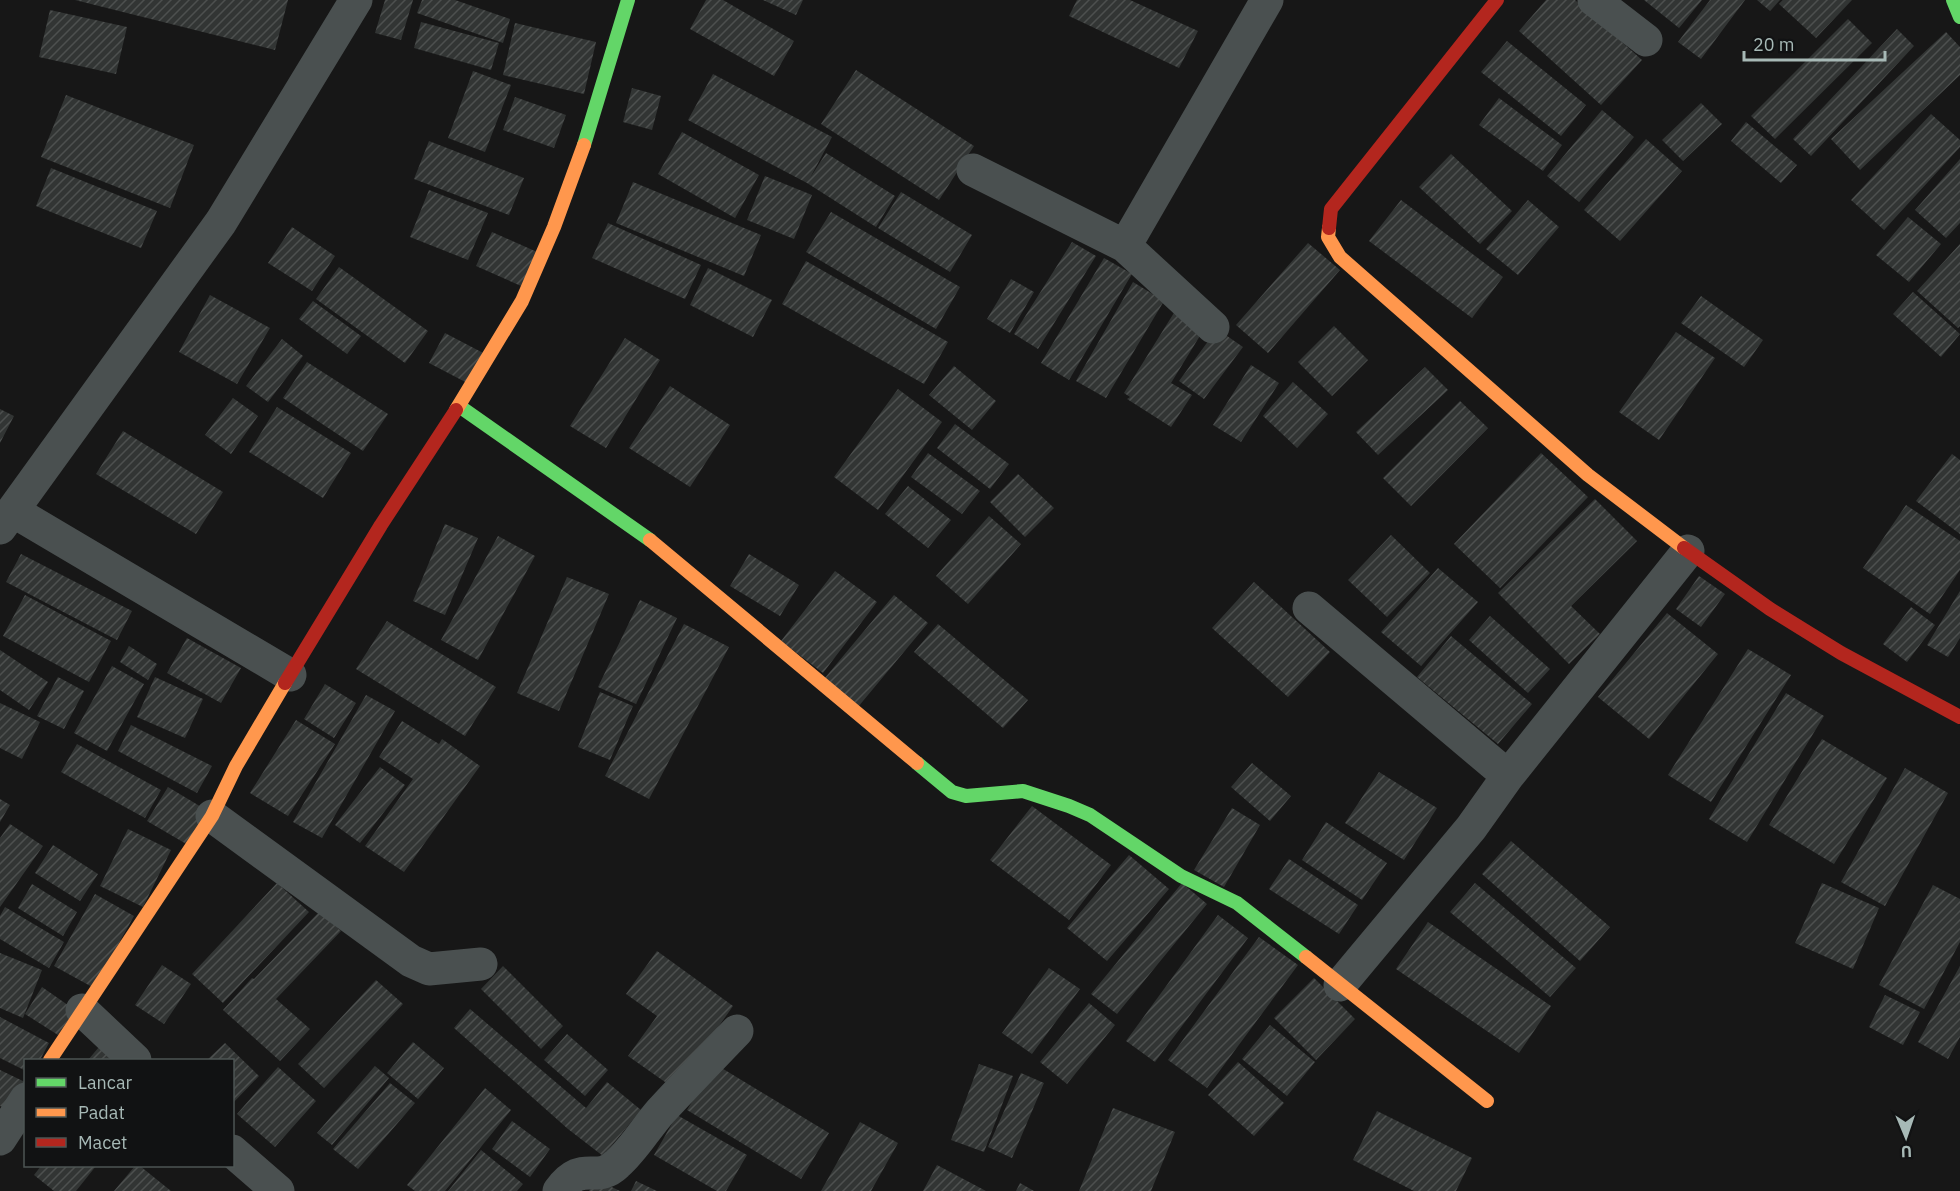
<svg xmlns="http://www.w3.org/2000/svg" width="1960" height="1191" font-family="'IBM Plex Sans',sans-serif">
<defs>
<pattern id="building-hatch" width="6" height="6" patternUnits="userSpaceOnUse" patternTransform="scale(1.5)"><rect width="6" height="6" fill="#323534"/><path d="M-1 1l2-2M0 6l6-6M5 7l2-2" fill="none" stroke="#4d504f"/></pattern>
</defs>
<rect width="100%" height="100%" fill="#171717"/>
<path fill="url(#building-hatch)" d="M75 0H288L275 50Z
M385 0H413L401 40 375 33Z
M422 0H455L510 19 503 43 417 13Z
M706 0H723L794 41 774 76 690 29Z
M763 0H803L796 15Z
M1077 0H1130L1198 31 1179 68 1069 16Z
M1546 0H1575L1642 60 1601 105 1519 31Z
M1644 0H1702L1679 28Z
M1710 0H1745L1701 59 1678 42Z
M1757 0H1780L1770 11Z
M1783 0H1852L1816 38 1779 4Z
M50 10 127 27 116 74 39 57Z
M1848 19 1872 43 1775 139 1751 116Z
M421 22 499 43 491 70 414 48Z
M515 23 596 42 584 94 503 75Z
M1897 29 1914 46 1811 156 1793 139Z
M1946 32 1960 47V75L1860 170 1831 139Z
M1507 41 1586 105 1561 136 1481 72Z
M856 70 974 146 939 200 821 124Z
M473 71 511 85 485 152 448 138Z
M713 74 832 137 810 178 826 153 895 196 876 227 807 183 688 120Z
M632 88 661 96 652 130 623 122Z
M66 95 194 145 170 208 41 157Z
M515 97 566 115 554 148 503 130Z
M1499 98 1562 145 1543 171 1479 125Z
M1701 103 1722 124 1683 161 1662 140Z
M1602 110 1634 137 1579 202 1547 176Z
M1931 114 1960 140V147L1884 230 1851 200Z
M1746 122 1797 165 1781 183 1731 141Z
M682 132 759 175 735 218 658 174Z
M1646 139 1682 171 1620 241 1584 210Z
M429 141 524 178 509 215 414 179Z
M1451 154 1512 211 1480 244 1419 187Z
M1960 159V223L1946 238 1915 210Z
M51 168 157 211 141 248 36 206Z
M765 176 812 195 794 239 747 220Z
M633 182 761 235 744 276 616 223Z
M429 190 488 213 468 260 410 237Z
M901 192 972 235 950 272 878 228Z
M1401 200 1503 277 1472 318 1369 241Z
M1528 200 1559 227 1518 275 1486 249Z
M831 212 960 287 936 329 806 252Z
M1908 217 1941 244 1909 282 1876 255Z
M608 223 701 265 685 299 592 258Z
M292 227 335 256 312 291 268 263Z
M492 232 537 252 521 286 476 266Z
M1072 242 1096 256 1038 349 1014 334Z
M1308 243 1340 270 1268 353 1236 325Z
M1960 244V326L1958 328 1917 291Z
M1104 258 1132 274 1069 380 1041 363Z
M806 261 948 342 924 384 782 304Z
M339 267 428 331 405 363 316 299Z
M708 268 772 300 753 337 690 305Z
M1011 279 1034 292 1010 333 987 319Z
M1133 282 1164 301 1106 398 1076 381Z
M1913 292 1960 334 1941 357 1893 314Z
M210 295 270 328 237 384 179 352Z
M1701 296 1763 340 1744 367 1681 323Z
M313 301 361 336 347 354 299 319Z
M1177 308 1206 326 1171 383 1192 395 1171 427 1127 399 1130 397 1124 393Z
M1334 326 1368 360 1332 396 1298 362Z
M1217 329 1243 347 1204 399 1179 381Z
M1676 332 1715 358 1659 440 1619 412Z
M445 333 487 355 471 385 429 363Z
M625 338 660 360 606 448 570 426Z
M282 339 303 356 268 402 246 386Z
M307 362 388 414 363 451 283 398Z
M1251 365 1279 383 1241 442 1213 425Z
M954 366 996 401 972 430 929 395Z
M1425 367 1448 390 1378 455 1356 432Z
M1293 382 1328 414 1297 448 1263 416Z
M670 386 730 425 690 487 629 448Z
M898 389 942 422 878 510 834 477Z
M233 398 258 416 231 454 205 435Z
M1460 401 1488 428 1411 506 1383 478Z
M277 407 351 453 323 498 249 452Z
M0 409 14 416 0 443Z
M955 424 1009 464 990 489 937 448Z
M123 431 223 492 196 534 96 474Z
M928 453 980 491 962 514 911 477Z
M1541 453 1588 497 1500 588 1454 544Z
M1952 454 1960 460V534L1916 501Z
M1018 474 1054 508 1025 537 990 502Z
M908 486 951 520 928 548 885 514Z
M1595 499 1637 541 1571 606 1600 634 1569 664 1498 593Z
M1906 505 1960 541V570L1930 614 1863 568Z
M989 516 1021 544 968 604 936 576Z
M445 524 478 538 445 615 413 601Z
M1391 535 1430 573 1387 617 1348 580Z
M498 536 535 556 478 660 441 640Z
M21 554 132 611 117 640 6 582Z
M749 554 799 585 780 616 730 586Z
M1438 568 1478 602 1421 666 1381 632Z
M835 571 877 602 823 673 781 641Z
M1699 576 1725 594 1701 627 1676 609Z
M567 577 609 594 559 711 517 693Z
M1254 582 1330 652 1288 697 1212 628Z
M1960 591V638L1948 657 1927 645Z
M25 595 111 641 89 682 3 636Z
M894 595 928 623 858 707 824 679Z
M640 600 677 618 636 704 598 687Z
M1911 607 1935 625 1907 662 1883 644Z
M1667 613 1718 654 1649 739 1598 697Z
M1490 616 1550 669 1528 693 1469 640Z
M387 621 496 687 465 736 356 669Z
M684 624 729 647 649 799 605 776Z
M938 624 1028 700 1003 728 914 652Z
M1451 636 1532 704 1498 744 1417 677Z
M187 638 241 668 221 703 167 673Z
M129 646 157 664 148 680 120 662Z
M1748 649 1791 675 1711 802 1668 775Z
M0 650 48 682 29 710 0 690Z
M112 666 144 684 107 751 74 733Z
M58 677 84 691 64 729 37 716Z
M155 677 203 699 185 738 137 717Z
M325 684 356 703 334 738 304 719Z
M600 692 633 706 610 760 578 747Z
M1786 693 1824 716 1747 842 1709 819Z
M366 695 395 711 322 838 293 822Z
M0 703 40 722 22 759 0 748Z
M296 720 335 744 288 816 250 793Z
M402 721 439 744 442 739 480 766 404 872 365 846 413 779 379 757Z
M131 725 212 766 197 793 118 751Z
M1822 739 1887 778 1834 864 1769 825Z
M77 744 161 790 145 818 61 772Z
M1252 763 1291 796 1270 821 1231 787Z
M380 767 405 785 360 843 335 825Z
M1905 768 1948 793 1885 906 1841 882Z
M1379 772 1437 808 1404 860 1345 823Z
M168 787 208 811 188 845 147 821Z
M0 799 10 805 0 822Z
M1032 806 1111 865 1069 920 990 860Z
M1232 808 1260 825 1224 887 1194 870Z
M1326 822 1387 863 1362 900 1302 860Z
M10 824 43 846 0 907V838Z
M128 829 171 850 143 907 100 886Z
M1511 841 1610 927 1580 961 1482 874Z
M53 845 98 874 80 901 35 873Z
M1129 855 1169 889 1107 961 1067 928Z
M1289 859 1358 905 1339 934 1269 889Z
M277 883 309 912 223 1003 192 974Z
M1182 883 1207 904 1117 1014 1091 994Z
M1475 883 1576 968 1550 997 1450 912Z
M1822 883 1879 908 1853 969 1795 943Z
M32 884 77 912 63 936 18 908Z
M1933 885 1960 899V942L1924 1009 1879 985Z
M95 894 134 916 94 988 54 966Z
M5 907 64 942 49 968 0 939V916Z
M320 911 341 931 276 999 310 1029 280 1061 223 1010 252 978 254 979Z
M1218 915 1248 938 1155 1062 1126 1041Z
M1428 922 1551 1006 1519 1053 1396 969Z
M1259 937 1298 965 1207 1088 1168 1060Z
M657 951 733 1006 675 1089 628 1056 657 1016 626 994Z
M0 953 42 970 23 1018 0 1008Z
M162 965 191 984 164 1024 135 1005Z
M503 966 563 1026 541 1049 481 989Z
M1960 966V1037L1948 1059 1918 1042Z
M1049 968 1080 989 1032 1054 1002 1033Z
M1314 978 1355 1019 1316 1060 1274 1018Z
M376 980 403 1004 324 1088 298 1064Z
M42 987 75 1010 58 1035 25 1014Z
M1885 995 1920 1012 1903 1045 1869 1027Z
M1089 1003 1115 1025 1067 1084 1040 1062Z
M470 1009 586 1108 607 1082 641 1110 603 1156 568 1129 454 1028Z
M0 1017 49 1043 40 1060H26V1071L0 1058Z
M1270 1025 1315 1062 1287 1096 1242 1059Z
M567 1034 608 1070 585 1096 544 1060Z
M413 1042 444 1068 418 1099 387 1073Z
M225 1043 259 1076 232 1104V1060H207Z
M99 1047 116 1060H88Z
M1238 1062 1284 1103 1254 1136 1208 1095Z
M715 1064 829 1133 801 1179 687 1110Z
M979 1064 1013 1076 984 1152 951 1140Z
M375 1066 389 1078 332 1145 317 1133Z
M278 1067 316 1101 275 1147 237 1114Z
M0 1070 25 1082 11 1111 0 1106Z
M1021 1073 1044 1083 1012 1158 988 1147Z
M390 1083 415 1103 358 1169 333 1149Z
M485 1088 511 1110 445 1191H415L407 1185Z
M1113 1108 1175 1132 1151 1191H1079Z
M1377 1111 1472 1158 1456 1191H1414L1353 1160Z
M677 1115 747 1155 726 1191H717L654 1155Z
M512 1121 550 1149 530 1177 492 1149Z
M860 1122 898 1143 871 1191H821Z
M481 1150 523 1184 517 1191H448Z
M937 1165 986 1191H923Z
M41 1166H96L76 1191H54L34 1175Z
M135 1166H140L171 1191H114Z
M595 1179 620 1191H589Z
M636 1181 657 1191H631Z
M1020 1183 1034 1191H1016Z"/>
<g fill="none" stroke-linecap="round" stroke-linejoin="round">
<path stroke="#4a5050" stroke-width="33" d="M1594 0 1646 40
M973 170 1125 246 1213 327
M1125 246 1267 0
M13 511 290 675
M0 528 221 222 356 0
M1309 608 1508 776
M212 816 411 961 429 969 481 964
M1340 985 1471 828 1508 776 1688 551
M82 1010 135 1060
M0 1139 26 1099
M232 1151 278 1191
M559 1191C583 1158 595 1185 617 1164 634 1149 646 1128 661 1111 686 1084 711 1058 737 1031"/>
<path stroke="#63d668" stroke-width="14" d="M1953 0 1960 17
M584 145 628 0
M459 406 650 540
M917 763 952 792 966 796 1023 791 1069 806 1090 815 1181 876 1237 903 1306 957"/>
<path stroke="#ff974d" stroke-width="14" d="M1329 228 1328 237 1340 257 1588 475 1684 548
M456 410 522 301 554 227 584 145
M650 540 917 763
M1306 957 1487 1101
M50 1060 212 816 236 766 285 683"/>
<path stroke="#b3261e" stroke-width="14" d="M1329 228 1331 209 1497 0
M1684 548 1770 609 1841 653 1960 717
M285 683 381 525 456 410"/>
</g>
<rect x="24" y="1059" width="210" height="108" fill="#111213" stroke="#4d5554" stroke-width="1.5"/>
<rect x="36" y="1078" width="30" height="9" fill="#63d668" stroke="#4d5554" stroke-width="1.5"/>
<text x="78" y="1089" font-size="18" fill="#a7b9b6">Lancar</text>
<rect x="36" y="1108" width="30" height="9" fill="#ff974d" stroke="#4d5554" stroke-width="1.5"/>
<text x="78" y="1119" font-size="18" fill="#a7b9b6">Padat</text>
<rect x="36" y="1138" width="30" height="9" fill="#b3261e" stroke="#4d5554" stroke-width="1.5"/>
<text x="78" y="1149" font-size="18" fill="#a7b9b6">Macet</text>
<g transform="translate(1906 1137) rotate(178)" stroke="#111213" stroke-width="4.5" paint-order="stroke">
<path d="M0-4.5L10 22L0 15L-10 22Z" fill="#a7b9b6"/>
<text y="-9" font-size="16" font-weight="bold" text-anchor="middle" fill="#a7b9b6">U</text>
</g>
<path d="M1744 51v9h141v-9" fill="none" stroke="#a7b9b6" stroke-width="3"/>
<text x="1753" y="51" font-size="18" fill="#a7b9b6" stroke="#111213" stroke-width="4.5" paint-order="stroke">20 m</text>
</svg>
